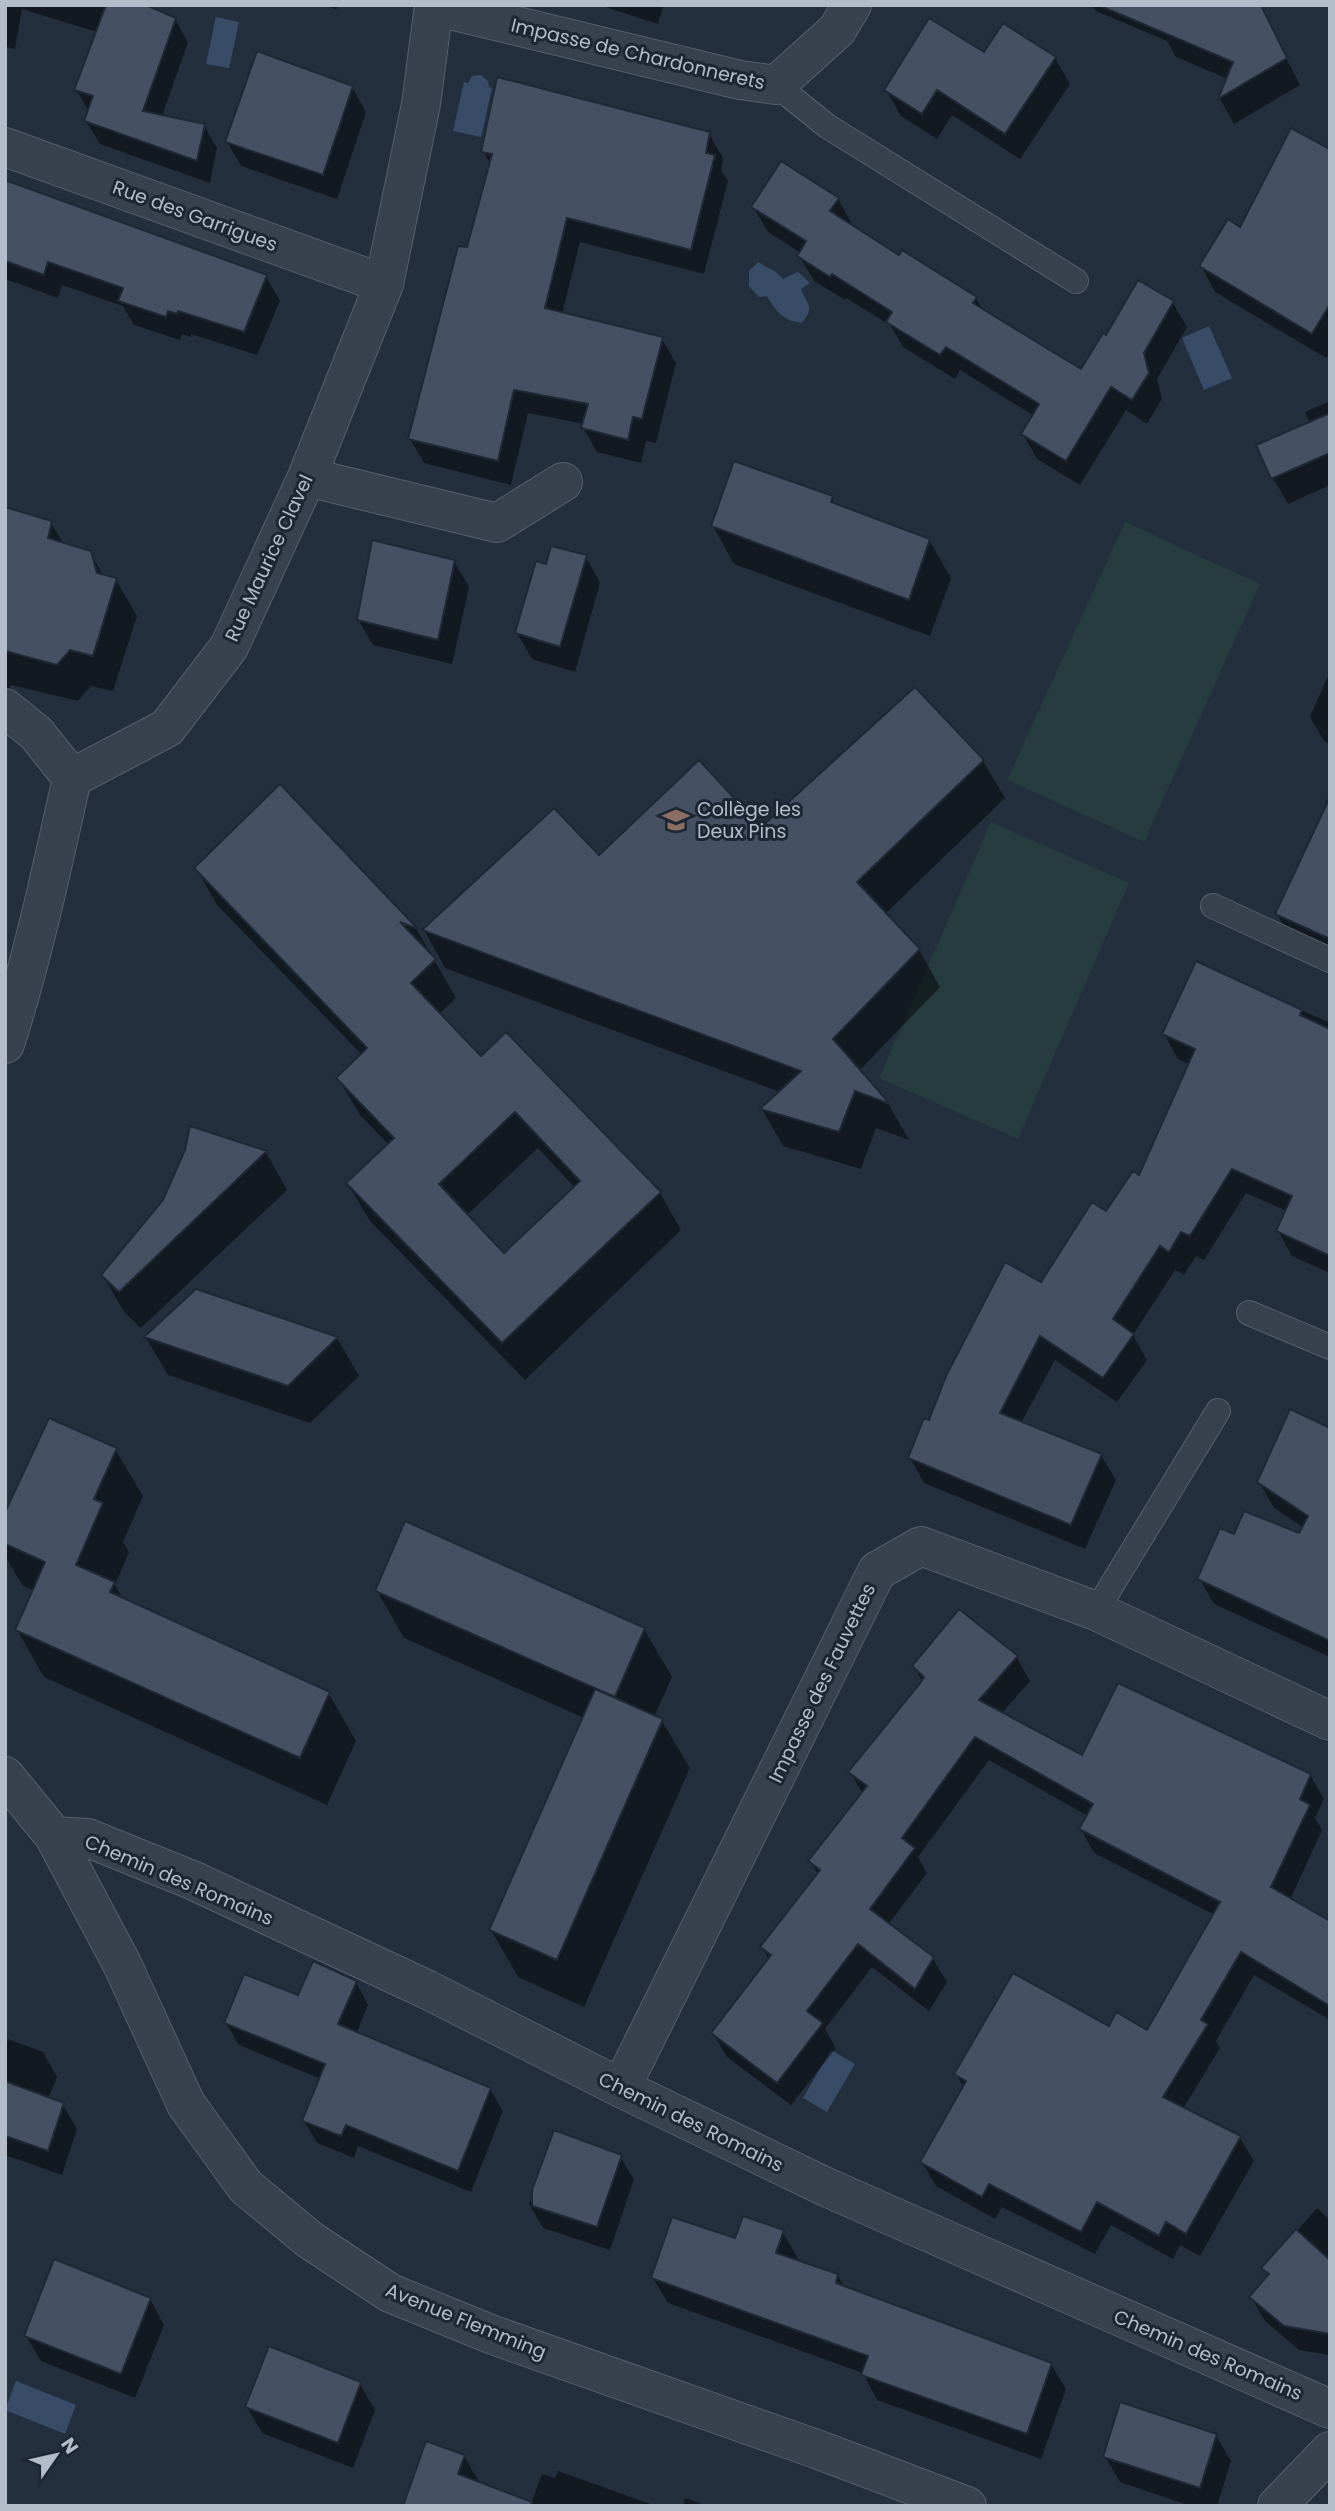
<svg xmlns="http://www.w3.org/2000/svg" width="1335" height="2511" font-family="Poppins,sans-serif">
<rect width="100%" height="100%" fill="#242f3e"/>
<path fill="#263c3f" d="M1125 522 1260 584 1144 842 1007 780Z
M991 822 1129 883 1018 1139 879 1078Z"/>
<path fill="#394c67" d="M216 17 239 22 229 68 206 64Z
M481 75 488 81 489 87 492 88 481 137 453 131 464 82 468 83 472 76Z
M758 262 776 272 783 279 798 272 810 283 801 289C808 305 815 309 801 323 782 320 776 311 767 296L759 297 749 286V271Z
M1209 326 1232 378 1204 390 1182 338Z
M831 2050 855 2064 827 2112 803 2098Z
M16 2381 76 2405 65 2434 5 2410Z"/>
<path fill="#0007" fill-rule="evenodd" d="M5 5H141L175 19 188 42 162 116 204 125 217 148 210 183 100 144 86 121 89 112 76 89 97 32 22 9 15 49 6 47 5 52Z
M325 5H339L336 10Z
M599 5H664L658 24Z
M1092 5H1259L1300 85 1234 124 1220 99 1228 79 1176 57 1167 41 1096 11Z
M984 55 1055 58 1070 84 1020 159 952 115 937 139 901 116 886 90Z
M352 87 366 112 337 199 241 166 227 142Z
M709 134 723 158 721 170 728 181 704 274 580 242 562 314 662 339 676 363 656 443 646 441 641 463 597 452 583 428 584 424 528 413 511 485 424 463 410 439 491 165 483 151Z
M1330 151V352L1326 358 1215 292 1201 266Z
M5 182 266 277 280 301 257 355 191 334V337L182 334 180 340 134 325 123 306 62 285 58 298 5 279Z
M838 199 852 224 850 226 899 257 976 298 983 311 1082 371 1107 338 1173 303 1187 327 1157 379 1162 399 1147 424 1126 410 1080 485 1037 459 1023 434 1034 416 960 370 955 379 903 347 890 325 846 298 845 300 814 281 799 256 801 253 768 232 753 207Z
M1330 401V485L1288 504 1273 478 1310 424 1305 412Z
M832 498 836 506 929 540 951 578 930 636 734 564 713 526Z
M5 508 51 523 64 544 90 552 104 577 116 580 137 616 113 691 91 686 78 701 11 685 7 699 5 698Z
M586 557 600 583 575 672 532 659 517 633 547 567Z
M454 561 469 587 452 664 373 645 358 620Z
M1330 671V744L1324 741 1310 717Z
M983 761 1005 798 885 914 919 950 940 987 859 1071 889 1105 909 1140 876 1128 861 1169 783 1146 762 1109 780 1092 445 968 424 930 599 857 761 830Z
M279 787 417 930 456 998 439 1014 481 1058 660 1193 681 1230 525 1380 370 1221 348 1184 389 1145 360 1115 338 1078 362 1055 217 905 196 868ZM538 1148 575 1188 504 1256 466 1216Z
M1330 794V956L1291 939 1277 914Z
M1197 963 1330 1023V1273L1292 1256 1278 1231 1287 1211 1246 1193 1204 1260 1196 1256 1184 1275 1175 1270 1133 1335 1147 1360 1117 1402 1055 1360 1021 1423 1101 1455 1116 1480 1085 1549 924 1483 910 1458 930 1422 1042 1284 1139 1177 1190 1064 1178 1059 1164 1034Z
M192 1128 266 1152 287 1190 141 1328 125 1313 103 1276 164 1201 187 1151Z
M197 1291 337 1338 359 1376 310 1423 168 1375 146 1338Z
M1330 1430V1657L1214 1604 1199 1578 1235 1536 1300 1535 1304 1528 1274 1508 1259 1482Z
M115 1449 143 1496 123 1542 129 1552 115 1585 123 1599 329 1694 356 1741 327 1805 44 1677 17 1630 34 1591 22 1585 5 1556V1516Z
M377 1591 644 1629 672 1677 654 1717 662 1721 690 1768 584 2007 518 1977 491 1930 584 1718 404 1638Z
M960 1611 1017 1658 1030 1681 1001 1714 1082 1758 1310 1775 1324 1799 1315 1818 1322 1830 1290 1900 1330 1923V2020L1254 1975 1216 2041 1220 2048 1183 2109 1240 2138 1254 2161 1200 2256 1180 2245 1173 2259 1111 2225 1095 2254 1002 2207 995 2219 936 2186 922 2162 964 2088 956 2074 1109 2028 1148 2032 1215 1915 1094 1853 1081 1829 1088 1816 989 1760 918 1857 927 1873 888 1925 933 1959 947 1982 929 2011 872 1967 825 2029 836 2048 791 2105 727 2057 713 2033 769 1960 762 1947 818 1874 810 1861 863 1794 850 1772 923 1683 914 1667Z
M356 1982 368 2005 356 2034 490 2089 503 2111 471 2192 358 2146 354 2158 317 2143 304 2121 321 2079 239 2045 226 2023 299 1997Z
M8 2039 43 2052 57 2077 48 2099 63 2105 77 2129 62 2175 5 2155V2048Z
M555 2133 620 2156 634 2180 610 2250 543 2228 529 2204Z
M1317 2208 1330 2220V2355L1299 2350 1265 2321 1251 2297 1269 2277 1264 2268Z
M782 2231 797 2257 795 2261 837 2275 845 2288 1051 2364 1066 2389 1041 2459 877 2400 863 2373 668 2303 653 2278 736 2240Z
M150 2299 164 2325 135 2398 41 2361 26 2336Z
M360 2384 375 2410 353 2468 262 2433 247 2407Z
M1216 2435 1231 2461 1217 2506H1191L1120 2482 1105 2456Z
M464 2456 478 2480 477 2483 531 2504 542 2474 555 2478 558 2471 656 2506H404Z
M685 2498 708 2506H683Z"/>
<path fill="#455162" stroke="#1f2835" stroke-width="2" fill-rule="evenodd" d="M106 5H146L176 18 143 111 205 124 197 161 84 121 93 96 74 90Z
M1098 5H1261L1287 58 1218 99 1233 62Z
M929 18 984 52 1003 23 1056 57 1005 134 937 90 922 114 884 90Z
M257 51 353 86 323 175 225 142Z
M497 77 710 132 706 153 715 155 691 250 567 218 545 308 663 337 642 419 633 417 628 440 581 428 588 404 514 390 498 461 408 439 458 246 467 247 492 154 481 152Z
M1291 128 1330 149V304L1312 334 1199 266 1228 219 1240 227Z
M781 161 839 198 830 211 899 255 902 250 977 297 973 303 1081 369 1103 333 1106 335 1138 280 1174 301 1144 353 1149 373 1132 400 1111 387 1066 461 1021 434 1039 404 946 347 940 355 886 322 892 312 832 274 830 277 797 256 806 241 751 207Z
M5 180 267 275 244 332 178 311 177 314 168 311 166 317 118 301 123 288 48 262 44 275 5 261Z
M1330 413V453L1271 479 1256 445Z
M734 461 833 496 831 502 930 539 909 600 711 526Z
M5 507 52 521 48 538 91 551 97 573 117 578 93 656 70 650 57 665 5 651Z
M372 540 455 560 438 640 357 620Z
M551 546 587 555 560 647 515 633 536 561 546 564Z
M915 687 984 760 857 882 920 949 833 1039 890 1104 855 1091 839 1132 760 1109 801 1071 422 930 554 808 599 855 699 760 761 827Z
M280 784 418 929 400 922 436 959 411 983 481 1056 506 1032 661 1192 502 1343 346 1183 394 1138 336 1078 367 1048 194 868ZM515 1112 580 1181 504 1253 439 1184Z
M1330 797V939L1275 914Z
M1196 961 1302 1010 1300 1015 1330 1029V1256L1276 1231 1292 1196 1232 1169 1190 1236 1181 1232 1169 1252 1160 1246 1113 1319 1134 1334 1103 1378 1040 1336 1000 1413 1102 1454 1071 1525 908 1458 924 1418 929 1420 946 1376 1005 1262 1041 1282 1092 1202 1106 1211 1133 1171 1139 1175 1195 1049 1162 1034Z
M190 1126 267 1151 119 1292 101 1275 163 1200 185 1150Z
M196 1289 338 1337 288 1386 144 1337Z
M1290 1409 1330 1428V1641L1197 1579 1220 1528 1234 1534 1244 1511 1299 1533 1308 1516 1257 1482Z
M49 1418 117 1448 94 1499 103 1503 76 1565 115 1582 110 1592 330 1692 300 1758 15 1630 45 1562 5 1544V1512Z
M405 1521 645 1628 615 1697 375 1591Z
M959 1609 1018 1656 979 1700 1082 1755 1118 1683 1311 1774 1300 1799 1310 1805 1271 1887 1330 1921V2006L1241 1952 1201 2020 1208 2024 1163 2097 1241 2136 1186 2234 1166 2222 1159 2236 1097 2202 1081 2232 989 2184 982 2197 920 2162 966 2081 954 2074 1013 1973 1109 2026 1116 2012 1147 2030 1220 1902 1079 1829 1093 1804 975 1737 902 1838 915 1848 870 1909 934 1957 915 1989 858 1944 807 2011 823 2023 777 2083 711 2033 771 1955 760 1947 820 1870 808 1861 867 1786 848 1772 921 1682 924 1677 912 1666Z
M595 1689 663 1719 557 1960 489 1930Z
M313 1961 357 1981 338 2024 491 2088 458 2171 346 2125 341 2136 302 2121 325 2064 224 2023 244 1974 298 1995Z
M5 2081 64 2103 48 2151 5 2136Z
M554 2130 622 2155 597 2227 532 2206V2190Z
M743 2216 784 2230 776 2253 838 2274 836 2283 1052 2363 1027 2434 861 2375 868 2356 651 2278 672 2217 735 2238Z
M1296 2229 1330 2260V2334L1284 2326 1249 2297 1269 2274 1261 2268Z
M54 2259 151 2298 121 2374 24 2336Z
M269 2346 361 2382 338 2443 245 2407Z
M1120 2402 1217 2434 1200 2488 1103 2457Z
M426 2441 465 2455 458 2474 532 2502 531 2506H403Z"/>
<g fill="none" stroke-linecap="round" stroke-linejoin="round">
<g stroke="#565f6c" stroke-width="26">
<path id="lane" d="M776 85 827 126 1076 281
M1213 906 1330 960
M1249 1313 1330 1347
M1096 1611 1218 1411"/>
</g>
<g stroke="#565f6c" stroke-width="40">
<path id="street" d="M434 6 740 80 776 85 837 30 852 5
M5 147 384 284
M307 477 497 523 563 482
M5 708 36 733 72 778
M5 1044C33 957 52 868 72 778L167 728 229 647 307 477 384 284 421 104 434 5
M5 1776 54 1836 122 1964 186 2104 246 2187 310 2240 390 2293 493 2335 819 2450 967 2506
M54 1836 88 1838 192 1880 428 1990 621 2088 826 2187 1330 2409
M621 2088 877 1571 921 1546 1096 1611 1330 1721
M1277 2506 1330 2451"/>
</g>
<use href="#lane" stroke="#38414e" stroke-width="24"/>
<use href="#street" stroke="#38414e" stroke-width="38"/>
</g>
<defs>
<g id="school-bare" transform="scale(2.1)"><path d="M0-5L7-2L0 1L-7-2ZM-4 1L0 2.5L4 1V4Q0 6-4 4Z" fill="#8d6e63" stroke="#1d2633" stroke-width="2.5" paint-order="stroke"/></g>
</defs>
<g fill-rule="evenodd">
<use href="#school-bare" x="676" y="820"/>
</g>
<g text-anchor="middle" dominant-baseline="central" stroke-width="6" stroke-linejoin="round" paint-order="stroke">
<g font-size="19" fill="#b4bcc9" stroke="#1d2633">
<text transform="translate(638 54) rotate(13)">Impasse de Chardonnerets</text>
<text transform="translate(195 216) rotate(20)">Rue des Garrigues</text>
<text transform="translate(269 558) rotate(-65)">Rue Maurice Clavel</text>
<text transform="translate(822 1683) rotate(-64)">Impasse des Fauvettes</text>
<text transform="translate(179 1880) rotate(23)">Chemin des Romains</text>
<text transform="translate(691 2122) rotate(26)">Chemin des Romains</text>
<text transform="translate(466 2321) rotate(22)">Avenue Flemming</text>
<text transform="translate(1208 2355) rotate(23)">Chemin des Romains</text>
</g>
<g font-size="19" fill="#b4bcc9" stroke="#1d2633" text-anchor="start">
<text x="697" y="809">Collège les<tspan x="697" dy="22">Deux Pins</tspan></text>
</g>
</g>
<rect width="1335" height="2511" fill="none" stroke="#b4bcc9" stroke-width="14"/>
<g transform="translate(56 2455) rotate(56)" stroke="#1d2633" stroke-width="5" paint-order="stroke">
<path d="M0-5L12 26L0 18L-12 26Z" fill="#b4bcc9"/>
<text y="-10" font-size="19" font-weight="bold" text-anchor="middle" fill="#b4bcc9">N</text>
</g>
</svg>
